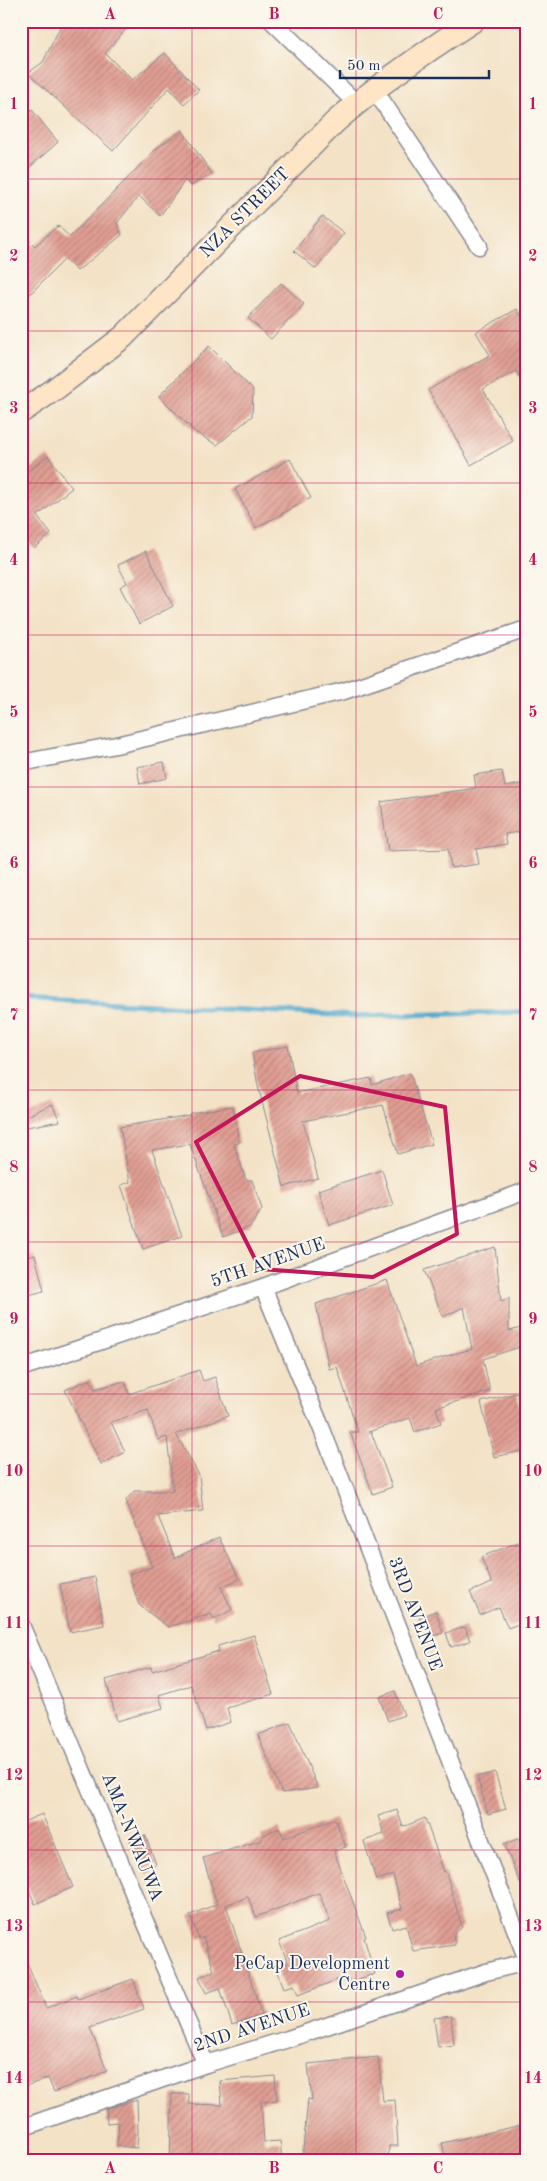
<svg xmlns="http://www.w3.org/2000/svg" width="547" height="2181" font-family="'Old Standard TT',serif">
<defs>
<pattern id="building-hatch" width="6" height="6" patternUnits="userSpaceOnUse" patternTransform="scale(1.25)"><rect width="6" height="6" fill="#e19e93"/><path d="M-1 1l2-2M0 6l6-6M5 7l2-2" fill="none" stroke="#b6817b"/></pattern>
</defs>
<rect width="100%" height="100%" fill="#fbf7ec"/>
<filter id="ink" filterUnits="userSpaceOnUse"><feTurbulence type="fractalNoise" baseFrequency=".02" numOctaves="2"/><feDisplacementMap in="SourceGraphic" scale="10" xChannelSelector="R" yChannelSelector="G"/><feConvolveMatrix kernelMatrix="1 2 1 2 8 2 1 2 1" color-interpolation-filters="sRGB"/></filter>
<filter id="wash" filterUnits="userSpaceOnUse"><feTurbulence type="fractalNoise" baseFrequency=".0096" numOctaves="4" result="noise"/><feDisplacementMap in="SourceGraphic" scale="20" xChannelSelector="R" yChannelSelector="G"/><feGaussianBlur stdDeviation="1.12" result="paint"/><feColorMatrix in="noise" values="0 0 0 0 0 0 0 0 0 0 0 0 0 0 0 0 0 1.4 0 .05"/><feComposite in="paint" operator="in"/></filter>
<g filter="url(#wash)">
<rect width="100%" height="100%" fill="#f3e2c6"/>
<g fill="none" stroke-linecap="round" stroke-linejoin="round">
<path stroke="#4fa7cc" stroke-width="5.5" d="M21 998 356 1016 526 1012"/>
</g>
<g id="blocks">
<path fill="url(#building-hatch)" d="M63 21H133L105 53 132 80 165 53 199 90 184 104 169 88 113 151 28 73 43 62Z
M32 110 58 142 21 175V121Z
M182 130 212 174 191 186 185 180 160 216 139 196 117 223 122 235 77 271 65 259 21 303V232L35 246 58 226 70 237 157 148Z
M322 216 344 233 316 269 294 251Z
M281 283 304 304 271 339 248 318Z
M517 309 526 324V388L516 371 483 389 513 441 471 465 428 390 490 355 476 332Z
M209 346 253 390 252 416 217 445 195 432 159 396Z
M48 456 72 488 37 516 51 534 34 548 21 533V476Z
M290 459 311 498 256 528 235 489Z
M146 551 173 606 139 624 120 587 127 583 118 565Z
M164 762 167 778 140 784 137 767Z
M502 771 505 787 526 783V831L505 834 507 844 476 849 479 864 451 868 448 849 388 851 381 802 476 788 474 775Z
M288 1046 297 1093 371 1078 372 1085 410 1073 432 1144 398 1154 383 1105 303 1121 318 1178 284 1187 258 1086 252 1053Z
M52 1104 60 1121 21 1128V1119Z
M233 1106 239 1143 234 1144 246 1180H252L262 1209 250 1227 223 1237 190 1144 152 1150 182 1236 143 1249 121 1185 130 1182 120 1127 190 1115V1113Z
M382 1170 393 1205 329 1225 318 1190Z
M495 1247 501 1301 509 1298V1331L526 1327V1345L483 1359 490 1391 436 1408 441 1423 415 1432 410 1418 368 1432H371L392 1487 373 1494 350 1432H358L337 1367 329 1369 316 1304 387 1280 416 1366 453 1354 472 1349 464 1307 443 1317 424 1270Z
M35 1255 44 1291 21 1297V1259Z
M199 1370 203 1381 215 1377 228 1416 176 1434 199 1475 203 1511 158 1516 175 1558 219 1537 239 1579 221 1587 232 1610 214 1619 211 1614 168 1627 139 1605 129 1574 152 1567 126 1500 134 1491H173L167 1437 158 1440 148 1410 111 1422 125 1452 101 1464 65 1390 90 1379 95 1389 125 1381 129 1394Z
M517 1393 526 1430V1450L494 1457 481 1402Z
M526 1539V1621L508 1628 499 1607 480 1615 470 1592 492 1583 481 1557Z
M95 1577 104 1625 70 1632 60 1584Z
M436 1611 443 1633 427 1638 419 1617Z
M465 1627 470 1641 451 1647 446 1633Z
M254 1635 273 1694 227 1708 231 1722 206 1730 191 1685 159 1695 163 1708 117 1721 106 1680 151 1667 152 1671 219 1651 218 1646Z
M395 1691 404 1715 388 1721 379 1697Z
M290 1722 318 1788 282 1793 258 1735Z
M495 1772 506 1809 488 1814 477 1777Z
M397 1810 403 1827 425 1818 444 1872H446L462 1927 453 1935 455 1945 413 1951 406 1925 392 1929 387 1913 402 1909 393 1875 376 1880 364 1841 384 1834 378 1816Z
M42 1814 73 1887 35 1904 21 1871V1823Z
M335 1819 346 1847 334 1851 366 1937 364 1938 375 1974 349 1982 347 1976 298 1995 294 1985 284 1988 276 1967 288 1963 279 1941 330 1921 319 1893 256 1917 248 1897 226 1905 262 2015 232 2025 220 1988 206 1993 199 1977 214 1971 203 1937 199 1939 190 1915 217 1904 203 1858 262 1840 261 1836 279 1828 284 1838Z
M145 1835 156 1864 142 1870 130 1841Z
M526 1836V1895H525L504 1844Z
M21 1948 46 2008 77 1996 78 1999 133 1979 144 2009 90 2028 107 2071 54 2092 48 2078 21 2088Z
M451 2016 454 2045 438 2047 434 2018Z
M378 2057 383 2101 395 2100 398 2146H389L388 2160H302L308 2099 312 2100 308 2064Z
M275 2076 277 2100 261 2102 264 2142 280 2141 282 2160H170L172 2094H189V2104L222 2105 220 2081Z
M137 2100 138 2132 137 2148 117 2146 119 2122 107 2123 106 2109Z
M526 2124V2151L505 2157 506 2160H446L442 2143Z"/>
</g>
</g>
<g filter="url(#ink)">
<use href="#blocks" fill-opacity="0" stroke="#878892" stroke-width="1"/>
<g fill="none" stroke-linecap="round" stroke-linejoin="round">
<g stroke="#878892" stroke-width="19">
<path id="street" d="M272 21 356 103
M374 89 479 246
M21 763 116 745 344 691 526 629
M263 1287 321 1427 526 1957
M21 1368 263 1287 526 1191
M21 1625C84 1771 142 1919 206 2064
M21 2128 206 2064 288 2039 486 1972 526 1962"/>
</g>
<g stroke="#878892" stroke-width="25">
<path id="secondary" d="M21 412 55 389 123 337 335 122C378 84 425 52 473 21"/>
</g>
<use href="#street" stroke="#fff" stroke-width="16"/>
<use href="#secondary" stroke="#fde5c5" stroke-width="22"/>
</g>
</g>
<path fill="none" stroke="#c2185b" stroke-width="4" stroke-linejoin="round" d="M300 1076 445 1107 457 1234 373 1277 260 1269 196 1142Z"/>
<path fill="none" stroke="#c2185b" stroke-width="1" stroke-opacity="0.55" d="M192 21V2160M356 21V2160M21 179H526M21 331H526M21 483H526M21 635H526M21 787H526M21 939H526M21 1090H526M21 1242H526M21 1394H526M21 1546H526M21 1698H526M21 1850H526M21 2002H526"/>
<circle fill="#b5179e" stroke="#fbf7ec" stroke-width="2" cx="400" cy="1974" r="5"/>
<g text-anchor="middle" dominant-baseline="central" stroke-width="4" stroke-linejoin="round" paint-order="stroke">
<g font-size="18" fill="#1b2f5e" stroke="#fbf7ec">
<text transform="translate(245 213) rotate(-45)">NZA STREET</text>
<text transform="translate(268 1263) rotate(-19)">5TH AVENUE</text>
<text transform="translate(415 1614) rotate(69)">3RD AVENUE</text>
<text transform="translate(132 1837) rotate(68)">AMA-NWAUWA</text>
<text transform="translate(252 2028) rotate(-18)">2ND AVENUE</text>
</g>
<g font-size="18" fill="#1b2f5e" stroke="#fbf7ec" text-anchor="end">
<text x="390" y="1964">PeCap Development<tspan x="390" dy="21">Centre</tspan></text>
</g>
</g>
<rect width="547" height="2181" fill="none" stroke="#fbf7ec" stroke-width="55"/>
<path d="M340 70v8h149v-8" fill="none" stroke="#1b2f5e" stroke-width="2.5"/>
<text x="347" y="70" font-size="15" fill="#1b2f5e" stroke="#fbf7ec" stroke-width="4" paint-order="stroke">50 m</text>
<rect x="28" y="28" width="492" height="2126" fill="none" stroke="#c2185b" stroke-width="2"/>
<g font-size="16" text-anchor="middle" font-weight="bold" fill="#c2185b">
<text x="110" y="19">A</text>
<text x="274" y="19">B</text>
<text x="438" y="19">C</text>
<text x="14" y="109">1</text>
<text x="533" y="109">1</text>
<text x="14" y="261">2</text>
<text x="533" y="261">2</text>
<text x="14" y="413">3</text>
<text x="533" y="413">3</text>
<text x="14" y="565">4</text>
<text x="533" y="565">4</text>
<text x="14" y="717">5</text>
<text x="533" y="717">5</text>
<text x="14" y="868">6</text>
<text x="533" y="868">6</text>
<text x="14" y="1020">7</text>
<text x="533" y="1020">7</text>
<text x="14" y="1172">8</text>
<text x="533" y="1172">8</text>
<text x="14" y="1324">9</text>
<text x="533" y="1324">9</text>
<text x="14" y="1476">10</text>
<text x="533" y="1476">10</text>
<text x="14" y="1628">11</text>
<text x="533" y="1628">11</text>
<text x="14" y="1780">12</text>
<text x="533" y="1780">12</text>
<text x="14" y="1931">13</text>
<text x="533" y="1931">13</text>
<text x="14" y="2083">14</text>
<text x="533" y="2083">14</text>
<text x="110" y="2173">A</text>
<text x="274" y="2173">B</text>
<text x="438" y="2173">C</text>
</g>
</svg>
